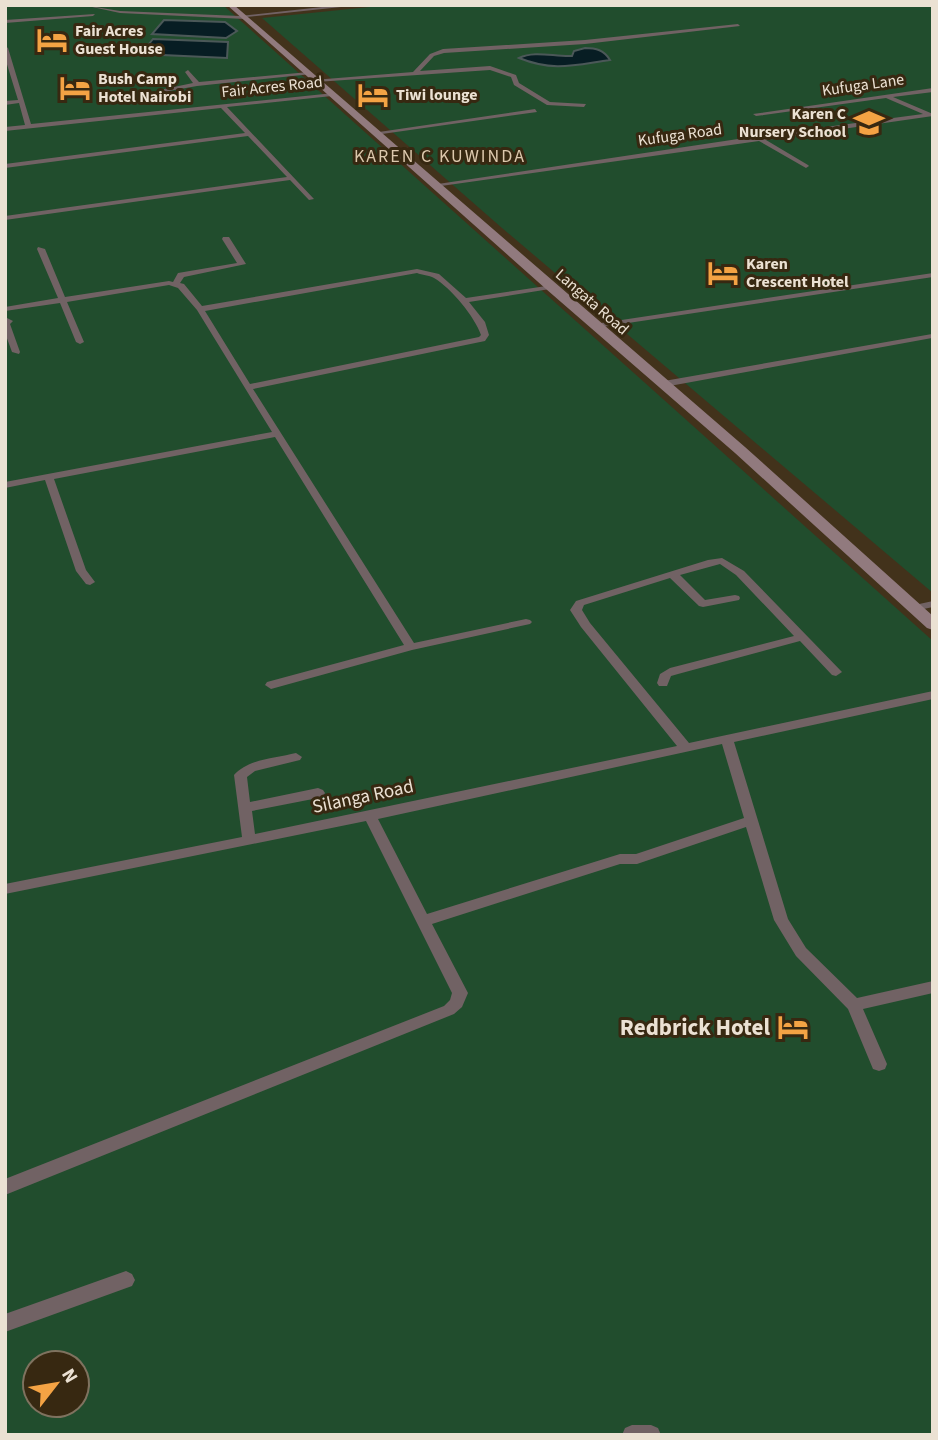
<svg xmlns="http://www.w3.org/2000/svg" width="938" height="1440" font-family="'Source Sans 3',sans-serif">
<rect width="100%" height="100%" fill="#42321b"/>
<path fill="#214d2d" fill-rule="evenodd" d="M5 5H223L933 641V1435H5ZM35 1363H77V1405H35Z
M389 5H933V593L502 228 262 18Z"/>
<path fill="#071d23" stroke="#4b5858" stroke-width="2" d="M164 20 225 22 237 31 226 38 152 34Z
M153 39 228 42 227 58 141 54Z
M585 48C596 48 604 50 610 60 574 65 554 72 519 58 535 50 554 57 572 56L574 51Z"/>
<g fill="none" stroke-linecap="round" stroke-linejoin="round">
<path fill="#716264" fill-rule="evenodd" d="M83 5 120 11 240 16 340 5H360L247 17 245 19 120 13Z
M95 14 93 16 5 23V20Z
M738 24 740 26 585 44 444 53 434 56 420 71 490 66 516 75 519 83 550 102 586 104 584 107 547 105 514 85 511 77 490 70 316 82 313 80 413 72 430 54 443 49 585 40Z
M5 46 8 48 31 124 334 93 332 96 227 107 314 199 309 200 290 180 5 220V216L287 177 248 136 5 168V164L245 133 221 108 5 131V127L25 125 19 103 5 105V101L18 100 5 58Z
M188 70 199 82 309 72 312 74 197 86 169 91V96L165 99 135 104 132 102 161 97 164 89 193 83 185 72Z
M933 88V92L893 97 933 114V116L766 140 808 165 809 166 806 168 759 141 434 187 431 185 758 136 923 114 886 98 756 116 753 114Z
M535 109 537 112 375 135 372 133Z
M223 237H229L246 264 184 277 180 283 184 284 202 306 417 269 439 274 466 298 553 285 554 287 550 289 469 302 485 322 489 335 485 341 253 389 414 643 526 619 530 620 532 622 530 624 412 650 271 689 265 685 267 682 404 645 275 437 54 479 86 570 95 582 90 585 86 584 76 571 45 480 5 488V482L272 432 197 310 178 288 169 285 67 302 84 342 80 344 76 342 60 303 5 311V307L58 298 37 249 38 247 45 249 65 297 169 281 173 282 178 273 237 263 222 239ZM417 273C422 275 429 275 434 278 451 288 475 317 481 335L479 337 250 384 205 311Z
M933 273V277L595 328 591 326 595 324Z
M5 317 13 321 10 324 20 352 19 354 12 352 5 333Z
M932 334V338L664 387 660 384 664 381Z
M722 558 744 571 842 672 836 676 832 675 800 641 678 674 671 676 667 686H659L657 683 660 674 670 668 794 636 736 575 720 564 680 575 705 600 735 595 739 596 740 598 739 600 703 607 699 606 670 578 584 605 582 610 590 623 689 743 933 691V699L734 742 788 919 806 948 857 998 933 981V993L863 1009 887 1064 885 1069 879 1071 873 1069 848 1009 796 956 774 920 746 827 637 864H620L432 924 468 993 462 1007 454 1014 5 1195V1179L444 1006 450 1000 452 993 366 821 5 894V884L242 837 234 775C248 759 276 758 296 753L302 757 300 760 255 771 247 777 250 802 318 788 323 790 325 793 323 796 318 798 252 811 255 834 677 746 581 627 570 610 576 601 708 560ZM722 744 744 818 636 854H620L427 914 378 819Z
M933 601V607L914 611 908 608 910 606Z
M126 1271 132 1274 135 1280 132 1286 5 1332V1314Z
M632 1425H651L658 1428 661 1435H622L625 1428Z"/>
<path fill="#917a7e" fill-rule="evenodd" d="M227 5H234L745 447 933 616V630L927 628 735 453 546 289Z"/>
</g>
<defs>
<g id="hotel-bare" transform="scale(2.415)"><path d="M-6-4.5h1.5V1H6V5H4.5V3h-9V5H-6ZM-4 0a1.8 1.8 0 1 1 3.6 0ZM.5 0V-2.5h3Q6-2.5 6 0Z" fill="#f4a344" stroke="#372811" stroke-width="2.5" paint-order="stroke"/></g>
<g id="school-bare" transform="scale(2.415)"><path d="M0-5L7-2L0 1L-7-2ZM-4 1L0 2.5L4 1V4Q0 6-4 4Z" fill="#f4a344" stroke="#372811" stroke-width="2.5" paint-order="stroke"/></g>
</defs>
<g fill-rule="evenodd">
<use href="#hotel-bare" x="52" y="40"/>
<use href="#hotel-bare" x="75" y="88"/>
<use href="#hotel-bare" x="373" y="95"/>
<use href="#school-bare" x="869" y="123"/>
<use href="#hotel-bare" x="723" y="273"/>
<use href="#hotel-bare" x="793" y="1027"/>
</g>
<g text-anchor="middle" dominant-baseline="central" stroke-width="6" stroke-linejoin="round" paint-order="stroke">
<g font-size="16" font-weight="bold" fill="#ebe1d3" stroke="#372811" text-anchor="start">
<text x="75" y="31">Fair Acres<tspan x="75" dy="18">Guest House</tspan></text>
<text x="98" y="79">Bush Camp<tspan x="98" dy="18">Hotel Nairobi</tspan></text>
<text x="396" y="95">Tiwi lounge</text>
<text x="846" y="114" text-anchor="end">Karen C<tspan x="846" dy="18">Nursery School</tspan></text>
<text x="746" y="264">Karen<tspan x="746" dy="18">Crescent Hotel</tspan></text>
</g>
<g font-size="16" fill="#ebe1d3" stroke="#372811">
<text transform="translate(863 85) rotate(-8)">Kufuga Lane</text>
<text transform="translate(272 87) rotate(-6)">Fair Acres Road</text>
<text transform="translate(680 135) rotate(-8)">Kufuga Road</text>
<text transform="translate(592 302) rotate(41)">Langata Road</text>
</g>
<g font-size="18" letter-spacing="2" fill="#dcc8ad" stroke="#372811">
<text x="440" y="156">KAREN C KUWINDA</text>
</g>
<g font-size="19" fill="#ebe1d3" stroke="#372811">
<text transform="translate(363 797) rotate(-12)">Silanga Road</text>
</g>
<g font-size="23" font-weight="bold" fill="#ebe1d3" stroke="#372811" text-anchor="end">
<text x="770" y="1027">Redbrick Hotel</text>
</g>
</g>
<rect width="938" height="1440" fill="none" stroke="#ebe1d3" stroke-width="14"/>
<g transform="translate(56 1384) rotate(59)"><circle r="33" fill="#372811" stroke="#7f725f" stroke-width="2"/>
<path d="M0-5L12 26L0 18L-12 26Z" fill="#f4a344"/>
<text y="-10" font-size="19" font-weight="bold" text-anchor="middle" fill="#ebe1d3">N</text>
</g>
</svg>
